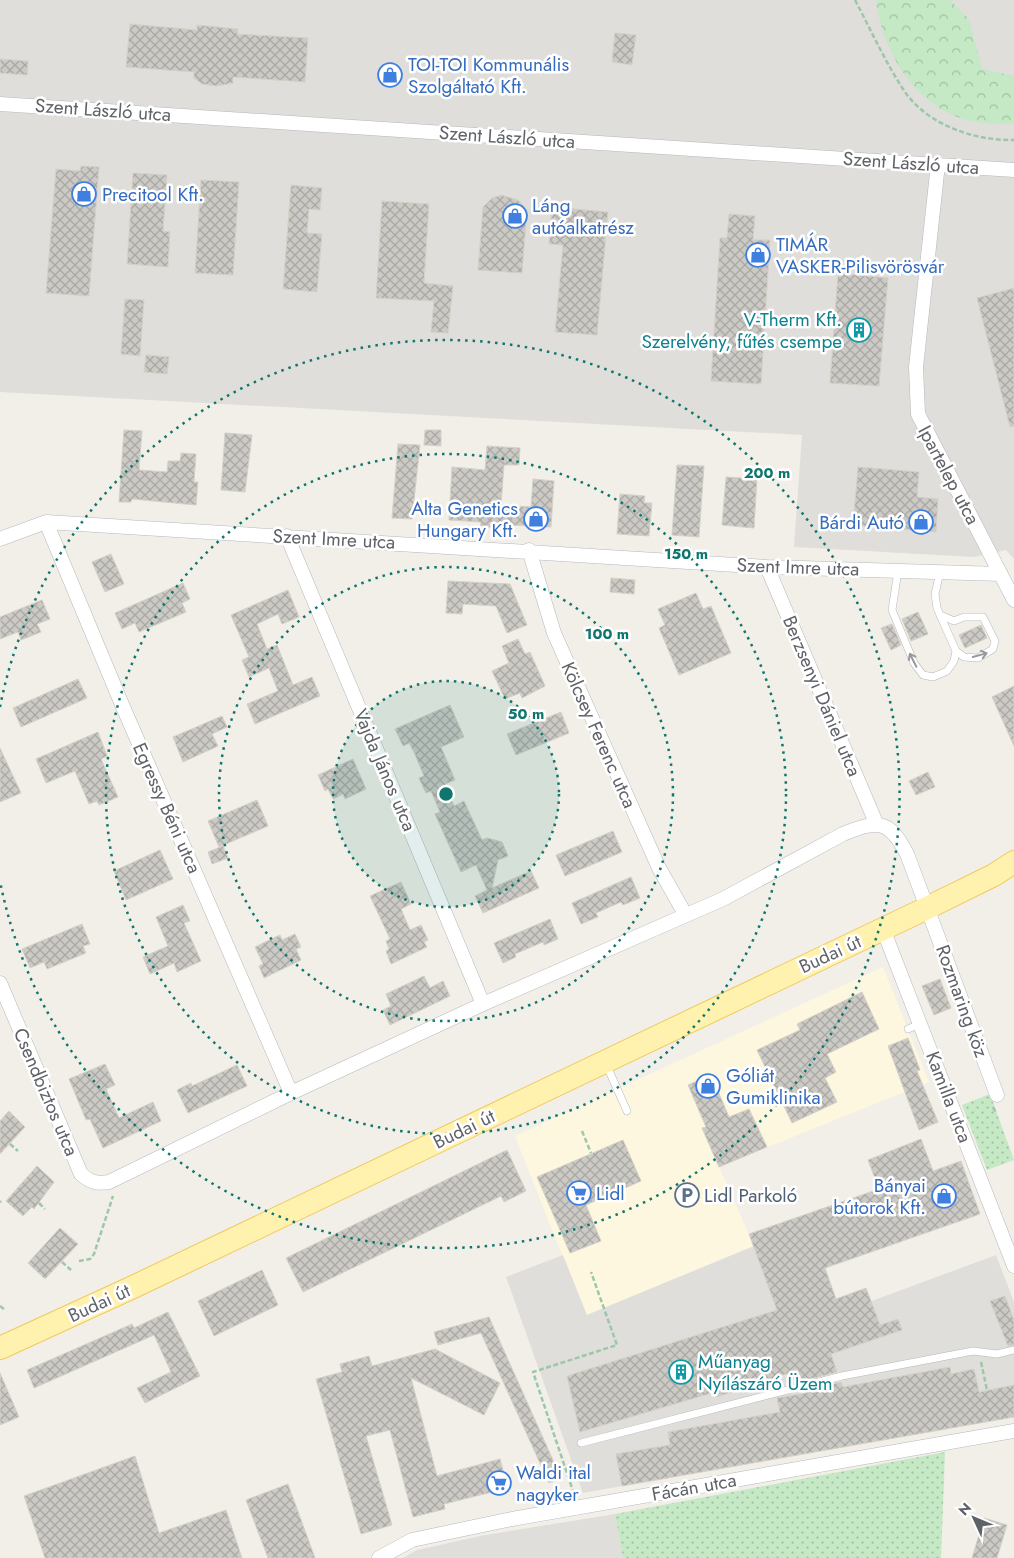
<svg xmlns="http://www.w3.org/2000/svg" width="1014" height="1558" font-family="Jost,sans-serif">
<defs>
<pattern id="grass-dots" width="8" height="8" patternUnits="userSpaceOnUse" patternTransform="scale(1.25)"><rect width="8" height="8" fill="#c5e8c5"/><path d="M2 2h.1M6 6h.1" fill="none" stroke="#a3c0a4" stroke-width="1.8" stroke-linecap="round"/></pattern>
<pattern id="forest-crowns" width="20" height="18" patternUnits="userSpaceOnUse" patternTransform="scale(1.25)"><rect width="20" height="18" fill="#c5e8c5"/><path d="M2 6a3 3 0 1 1 6 0M12 15a3 3 0 1 1 6 0" fill="none" stroke="#a3c0a4"/></pattern>
<pattern id="building-cross-hatch" width="8" height="8" patternUnits="userSpaceOnUse" patternTransform="scale(1.25)"><rect width="8" height="8" fill="#cccac5"/><path d="M0 0l8 8M0 8l8-8" fill="none" stroke="#a9a8a4"/></pattern>
</defs>
<rect width="100%" height="100%" fill="#f1efe8"/>
<path fill="#fef7e0" d="M883 967 929 1082 719 1167 754 1246 586 1315 515 1136Z"/>
<path fill="#e0deda" d="M0 0H1014V559L1006 550 974 557 794 547 802 435 0 392Z
M754 1246 777 1310 842 1312 996 1255 1014 1302V1417L583 1493 506 1277 563 1255 587 1315Z
M615 1514 623 1558H403L417 1550 485 1535Z"/>
<path fill="url(#grass-dots)" d="M990 1094 1014 1160 987 1170 962 1105Z
M945 1452 941 1558H623L615 1514Z"/>
<path fill="url(#forest-crowns)" d="M876 0H950L969 19 982 69 1014 76V123C1004 126 993 123 983 123 922 117 883 57 876 0Z"/>
<path fill="url(#building-cross-hatch)" stroke="#d6d1c6" d="M130 24 197 30V25L238 29 237 34 308 38 305 82 233 77V83L217 86 202 84 194 78V72L126 67Z
M615 33 636 35 632 65 612 62Z
M0 59 28 61 27 75 0 73Z
M81 166 99 167 89 296 46 293 56 169 80 171Z
M133 173 167 175 163 231 170 232 168 267 127 264Z
M201 180 239 182 233 275 195 273Z
M291 185 322 188 320 210 309 209 307 233 322 234 317 292 283 289Z
M501 195 518 200 527 210 522 273 478 270 483 207 492 198Z
M382 201 429 204 424 283 453 286 448 333 431 332 434 301 376 298Z
M552 207 608 212 597 335 555 332 563 245 549 244Z
M729 214 755 216 753 240H770L761 384 711 381 720 238H727Z
M838 273 888 278 879 386 830 383Z
M1014 288V426L1010 427 977 298Z
M125 299 144 300 140 356 121 354Z
M146 355 169 357 167 374 144 372Z
M124 430 142 431 139 470 167 472 168 461H180L181 453 196 454 194 482H198L196 505 132 499 131 502H119Z
M425 430H441V446L424 445Z
M225 433 252 435 245 492 221 490Z
M398 444 420 445 412 519 392 518Z
M487 446 520 448 519 465H504L501 505 531 507 533 479 554 481 551 527 511 525V529L480 527 481 522 449 520 452 467 485 470Z
M677 465 704 466 699 537 672 535Z
M858 467 919 472 917 497 938 499 936 532 853 525Z
M726 477 757 479 754 528 722 525Z
M620 494 645 496 644 503H652L649 536 617 534Z
M111 554 124 584 105 592 92 562Z
M611 578 635 580 634 594 610 592Z
M448 581 510 584 527 625 507 633 496 606 463 604 462 614 446 613Z
M183 583 190 599 182 603 186 612 139 632 135 623 122 629 115 613Z
M288 590 299 617 282 624 278 614 257 624 267 649 277 645 293 685 312 677 320 696 255 724 247 704 278 691 269 668 249 677 242 660 249 657 231 615Z
M696 593 703 609 711 606 731 653 679 675 659 628 665 625 658 609Z
M42 600 50 619 37 624 41 632 21 640 18 632 0 639V617Z
M918 612 928 634 911 641 902 619Z
M892 624 901 645 891 650 881 628Z
M981 625 987 638 965 648 959 635Z
M518 639 525 654 530 652 545 686 522 698 520 693 505 699 492 671 509 663 502 646Z
M78 679 87 698 21 727 13 708Z
M1014 686V746L992 697Z
M450 705 464 737 441 747 455 780 445 784 454 806 464 801 482 840 487 838 502 842 508 856 498 860 492 888 531 871 539 888 483 913 475 896 487 890 476 865 461 872 435 814 440 812 431 791 426 793 419 778 424 776 414 752 409 743 403 746 395 729Z
M561 712 569 733 516 755 507 734Z
M222 716 227 727 212 734 218 746 183 762 173 737Z
M98 732 107 756 101 759 118 797 99 805 97 801 89 804 75 771 46 783 36 759Z
M0 748 21 793 0 802Z
M353 759 366 789 345 799 343 794 333 799 328 789 325 791 318 775Z
M928 772 935 787 916 795 909 781Z
M257 800 268 826 219 847 208 821Z
M613 831 622 852 565 876 556 855Z
M223 846 228 858 212 864 208 852Z
M160 850 173 879 126 900 114 871Z
M631 877 640 898 623 905 621 902 596 913 598 917 581 924 572 903Z
M401 882 411 904 401 909 410 930 421 925 428 940 424 942 427 947 391 964 386 951 389 949 386 941 390 939 370 896Z
M183 905 190 921 184 923 201 961 177 972 174 963 150 974 143 957 168 946 156 917Z
M550 919 558 939 544 945 543 942 515 954 516 957 503 963 494 943Z
M82 924 90 944 83 946 86 953 47 969 44 962 30 968 22 949Z
M295 934 301 947 296 949 301 960 264 978 259 966 263 964 255 947 280 935 282 940Z
M424 976 430 988 443 981 450 996 390 1025 383 1010 391 1006 386 994Z
M940 979 951 1008 934 1015 922 986Z
M862 992 879 1029 827 1054 836 1072 825 1078 837 1102 792 1123 757 1050 800 1030 797 1024Z
M908 1038 920 1070 917 1071 938 1122 919 1130 888 1046Z
M105 1064 115 1085 106 1089 119 1118 153 1102 161 1121 103 1148 90 1119 86 1120 69 1079Z
M237 1065 247 1086 188 1113 177 1090 191 1083 192 1086Z
M711 1075 729 1117 749 1109 767 1147 719 1167 702 1128 706 1127 688 1085Z
M9 1111 25 1127 0 1154V1121Z
M921 1139 933 1171 961 1161 980 1214 825 1268 836 1299 866 1288 880 1325 898 1319 902 1330 831 1354 837 1372 802 1381 798 1370 717 1397 715 1392 580 1432 567 1376 777 1310 749 1234 879 1189 868 1160Z
M623 1140 641 1181 586 1205 601 1241 570 1253 537 1177Z
M507 1150 526 1191 504 1202 501 1196 303 1292 286 1258Z
M37 1166 54 1182 34 1209 32 1207 23 1216 6 1201Z
M60 1228 78 1244 45 1279 28 1263Z
M262 1270 278 1305 214 1336 198 1301Z
M1005 1296 1014 1320V1345L1008 1346 990 1301Z
M168 1312 200 1376 145 1403 137 1388 171 1372 154 1335 34 1388 27 1370 132 1324 134 1328Z
M489 1317 561 1478 549 1483 481 1333 438 1345 434 1332Z
M435 1349 500 1383 484 1415 411 1378 437 1476 500 1459 508 1488 444 1504 445 1509 413 1517 390 1430 366 1436 392 1525 361 1534 316 1379 342 1372 340 1364 369 1356 372 1366Z
M950 1367 951 1374 974 1369 979 1392 1014 1385V1417L622 1486 616 1454 670 1445 668 1432 780 1412 777 1398 806 1393 805 1391 841 1382 843 1387Z
M0 1373 19 1417 0 1425Z
M135 1456 159 1533 226 1510 242 1558H45L24 1496Z
M288 1484 315 1558H268L246 1500Z
M984 1518 1007 1525 997 1558H972Z"/>
<g fill="none" stroke-linecap="round" stroke-linejoin="round">
<g stroke="#b5b8bc" stroke-width="8">
<path id="service" d="M898 571 892 610 914 663 923 675 933 677 947 671 954 661 956 651
M940 615 954 621 964 617H983L995 641 993 649 978 658 964 657 956 651 937 608 935 594 940 572
M908 1029 920 1024
M606 1064 627 1111
M581 1443 842 1376 973 1351 997 1354 1014 1350"/>
</g>
<g stroke="#b5b8bc" stroke-width="15">
<path id="minor" d="M0 104 1014 170
M938 164 916 367 918 414 1014 600
M46 522 123 707 291 1093
M287 536 483 1004
M0 539 46 522 767 567 1001 574
M529 550 554 633 659 868 685 914
M767 567 877 825
M883 929 1014 1266
M0 983 81 1174C90 1182 96 1184 109 1182L291 1093 483 1004 723 899 843 834C878 820 889 819 907 854L997 1095
M379 1558 412 1540 512 1519 1014 1431"/>
</g>
<g stroke="#f2c960" stroke-width="24">
<path id="primary" d="M0 1348 131 1288 927 908 994 875 1014 862"/>
</g>
<path stroke="#9cc7a9" stroke-width="2.5" stroke-dasharray="5 2.5" stroke-linecap="butt" d="M855 0C871 30 886 64 905 92 928 125 975 141 1014 140
M993 1107 996 1113
M582 1131 591 1153
M10 1144 18 1151
M0 1202 1 1201
M39 1203 45 1209
M79 1261 90 1259 94 1254 113 1196
M62 1262 71 1270
M0 1306 5 1310
M981 1362 987 1390
M574 1494 533 1372 617 1345 591 1272"/>
<use href="#service" stroke="#fff" stroke-width="7"/>
<use href="#minor" stroke="#fff" stroke-width="14"/>
<use href="#primary" stroke="#fff2af" stroke-width="22"/>
</g>
<defs><path id="oneway-shaft" d="M-6 0H5M1.5-3L5.5 0L1.5 3" fill="none" stroke-width="1.6" stroke-linecap="round" stroke-linejoin="round" transform="scale(1.25)"/></defs>
<g stroke="#979a9d">
<use href="#oneway-shaft" transform="translate(980 655) rotate(-15)"/>
<use href="#oneway-shaft" transform="translate(913 660) rotate(-117)"/>
</g>
<circle cx="446" cy="794" r="113" fill="#0f766e" fill-opacity=".12"/>
<g fill="none" stroke="#0f766e" stroke-width="2.5" stroke-dasharray="2.5 5">
<circle cx="446" cy="794" r="113"/>
<circle cx="446" cy="794" r="227"/>
<circle cx="446" cy="794" r="340"/>
<path d="M0 707A454 454 0 1 1 0 881"/>
</g>
<defs>
<g id="shop-ring" transform="scale(1.25)"><circle r="9.5" fill="#fff" stroke="#3f7fe0" stroke-width="1.5"/><path d="M-5-2.5h2.3a2.7 3.5 0 0 1 5.4 0H5L5.5 6h-11ZM-1.5-2.5h3a1.5 2.3 0 0 0-3 0Z" fill="#3f7fe0"/></g>
<g id="building-ring" transform="scale(1.25)"><circle r="9.5" fill="#fff" stroke="#0f9aa8" stroke-width="1.5"/><path d="M-4-6H4V6H1V3H-1V6H-4ZM-2.5-4.3h1.7v1.8h-1.7ZM.8-4.3h1.7v1.8H.8ZM-2.5-1h1.7V.8h-1.7ZM.8-1h1.7V.8H.8Z" fill="#0f9aa8"/></g>
<g id="supermarket-ring" transform="scale(1.25)"><circle r="9.5" fill="#fff" stroke="#3f7fe0" stroke-width="1.5"/><path d="M-6-5.5h2.5l.6 2H6L4.5 2H-2.5L-4.4-4H-6ZM-1.5 3.2a1.3 1.3 0 1 0 .1 0ZM3 3.2a1.3 1.3 0 1 0 .1 0Z" fill="#3f7fe0"/></g>
<g id="parking-ring" transform="scale(1.25)"><circle r="9.5" fill="#fff" stroke="#5c6f8a" stroke-width="1.5"/><path d="M-3.5-5.5H1a3.5 3.5 0 0 1 0 7H-1V5.5H-3.5ZM-1-3.4V-.6H.8a1.4 1.4 0 0 0 0-2.8Z" fill="#5c6f8a"/></g>
</defs>
<g fill-rule="evenodd">
<use href="#shop-ring" x="390" y="75"/>
<use href="#shop-ring" x="84" y="194"/>
<use href="#shop-ring" x="515" y="216"/>
<use href="#shop-ring" x="758" y="255"/>
<use href="#building-ring" x="859" y="330"/>
<use href="#shop-ring" x="536" y="519"/>
<use href="#shop-ring" x="921" y="522"/>
<use href="#shop-ring" x="708" y="1086"/>
<use href="#supermarket-ring" x="579" y="1193"/>
<use href="#parking-ring" x="687" y="1195"/>
<use href="#shop-ring" x="944" y="1196"/>
<use href="#building-ring" x="681" y="1372"/>
<use href="#supermarket-ring" x="499" y="1483"/>
</g>
<g text-anchor="middle" dominant-baseline="central" stroke-width="5" stroke-linejoin="round" paint-order="stroke">
<g font-size="19" fill="#366cbe" stroke="#fff" text-anchor="start">
<text x="408" y="64">TOI-TOI Kommunális<tspan x="408" dy="22">Szolgáltató Kft.</tspan></text>
<text x="102" y="194">Precitool Kft.</text>
<text x="532" y="205">Láng<tspan x="532" dy="22">autóalkatrész</tspan></text>
<text x="776" y="244">TIMÁR<tspan x="776" dy="22">VASKER-Pilisvörösvár</tspan></text>
<text x="518" y="508" text-anchor="end">Alta Genetics<tspan x="518" dy="22">Hungary Kft.</tspan></text>
<text x="904" y="522" text-anchor="end">Bárdi Autó</text>
<text x="726" y="1075">Góliát<tspan x="726" dy="22">Gumiklinika</tspan></text>
<text x="926" y="1185" text-anchor="end">Bányai<tspan x="926" dy="22">bútorok Kft.</tspan></text>
<text x="596" y="1193">Lidl</text>
<text x="516" y="1472">Waldi ital<tspan x="516" dy="22">nagyker</tspan></text>
</g>
<g font-size="19" fill="#5f6368" stroke="#fff">
<text transform="translate(103 110) rotate(4)">Szent László utca</text>
<text transform="translate(507 137) rotate(4)">Szent László utca</text>
<text transform="translate(911 163) rotate(4)">Szent László utca</text>
<text transform="translate(949 475) rotate(62)">Ipartelep utca</text>
<text transform="translate(334 539) rotate(3)">Szent Imre utca</text>
<text transform="translate(798 567) rotate(2)">Szent Imre utca</text>
<text transform="translate(822 696) rotate(67)">Berzsenyi Dániel utca</text>
<text transform="translate(599 735) rotate(66)">Kölcsey Ferenc utca</text>
<text transform="translate(385 770) rotate(67)">Vajda János utca</text>
<text transform="translate(167 808) rotate(66)">Egressy Béni utca</text>
<text transform="translate(830 954) rotate(-25)">Budai út</text>
<text transform="translate(962 1001) rotate(70)">Rozmaring köz</text>
<text transform="translate(46 1092) rotate(67)">Csendbiztos utca</text>
<text transform="translate(949 1097) rotate(69)">Kamilla utca</text>
<text transform="translate(464 1129) rotate(-26)">Budai út</text>
<text transform="translate(99 1303) rotate(-25)">Budai út</text>
<text transform="translate(694 1487) rotate(-10)">Fácán utca</text>
</g>
<g font-size="19" fill="#0d838f" stroke="#fff" text-anchor="end">
<text x="842" y="319">V-Therm Kft.<tspan x="842" dy="22">Szerelvény, fűtés csempe</tspan></text>
<text x="698" y="1361" text-anchor="start">Műanyag<tspan x="698" dy="22">Nyílászáró Üzem</tspan></text>
</g>
<g font-size="19" fill="#4e5e75" stroke="#fff" text-anchor="start">
<text x="704" y="1195">Lidl Parkoló</text>
</g>
</g>
<circle cx="446" cy="794" r="8" fill="#0f766e" stroke="#fff" stroke-width="2.5"/>
<g font-size="15" text-anchor="middle" font-weight="bold" fill="#0f766e" stroke="#fff" stroke-width="5" stroke-linejoin="round" paint-order="stroke">
<text x="767" y="478">200 m</text>
<text x="686" y="559">150 m</text>
<text x="607" y="639">100 m</text>
<text x="526" y="719">50 m</text>
</g>
<g transform="translate(974 1518) rotate(314)" stroke="#ffffff" stroke-width="4" paint-order="stroke">
<path d="M0-4L9 19L0 12L-9 19Z" fill="#5f6368"/>
<text y="-8" font-size="14" font-weight="bold" text-anchor="middle" fill="#5f6368">N</text>
</g>
</svg>
